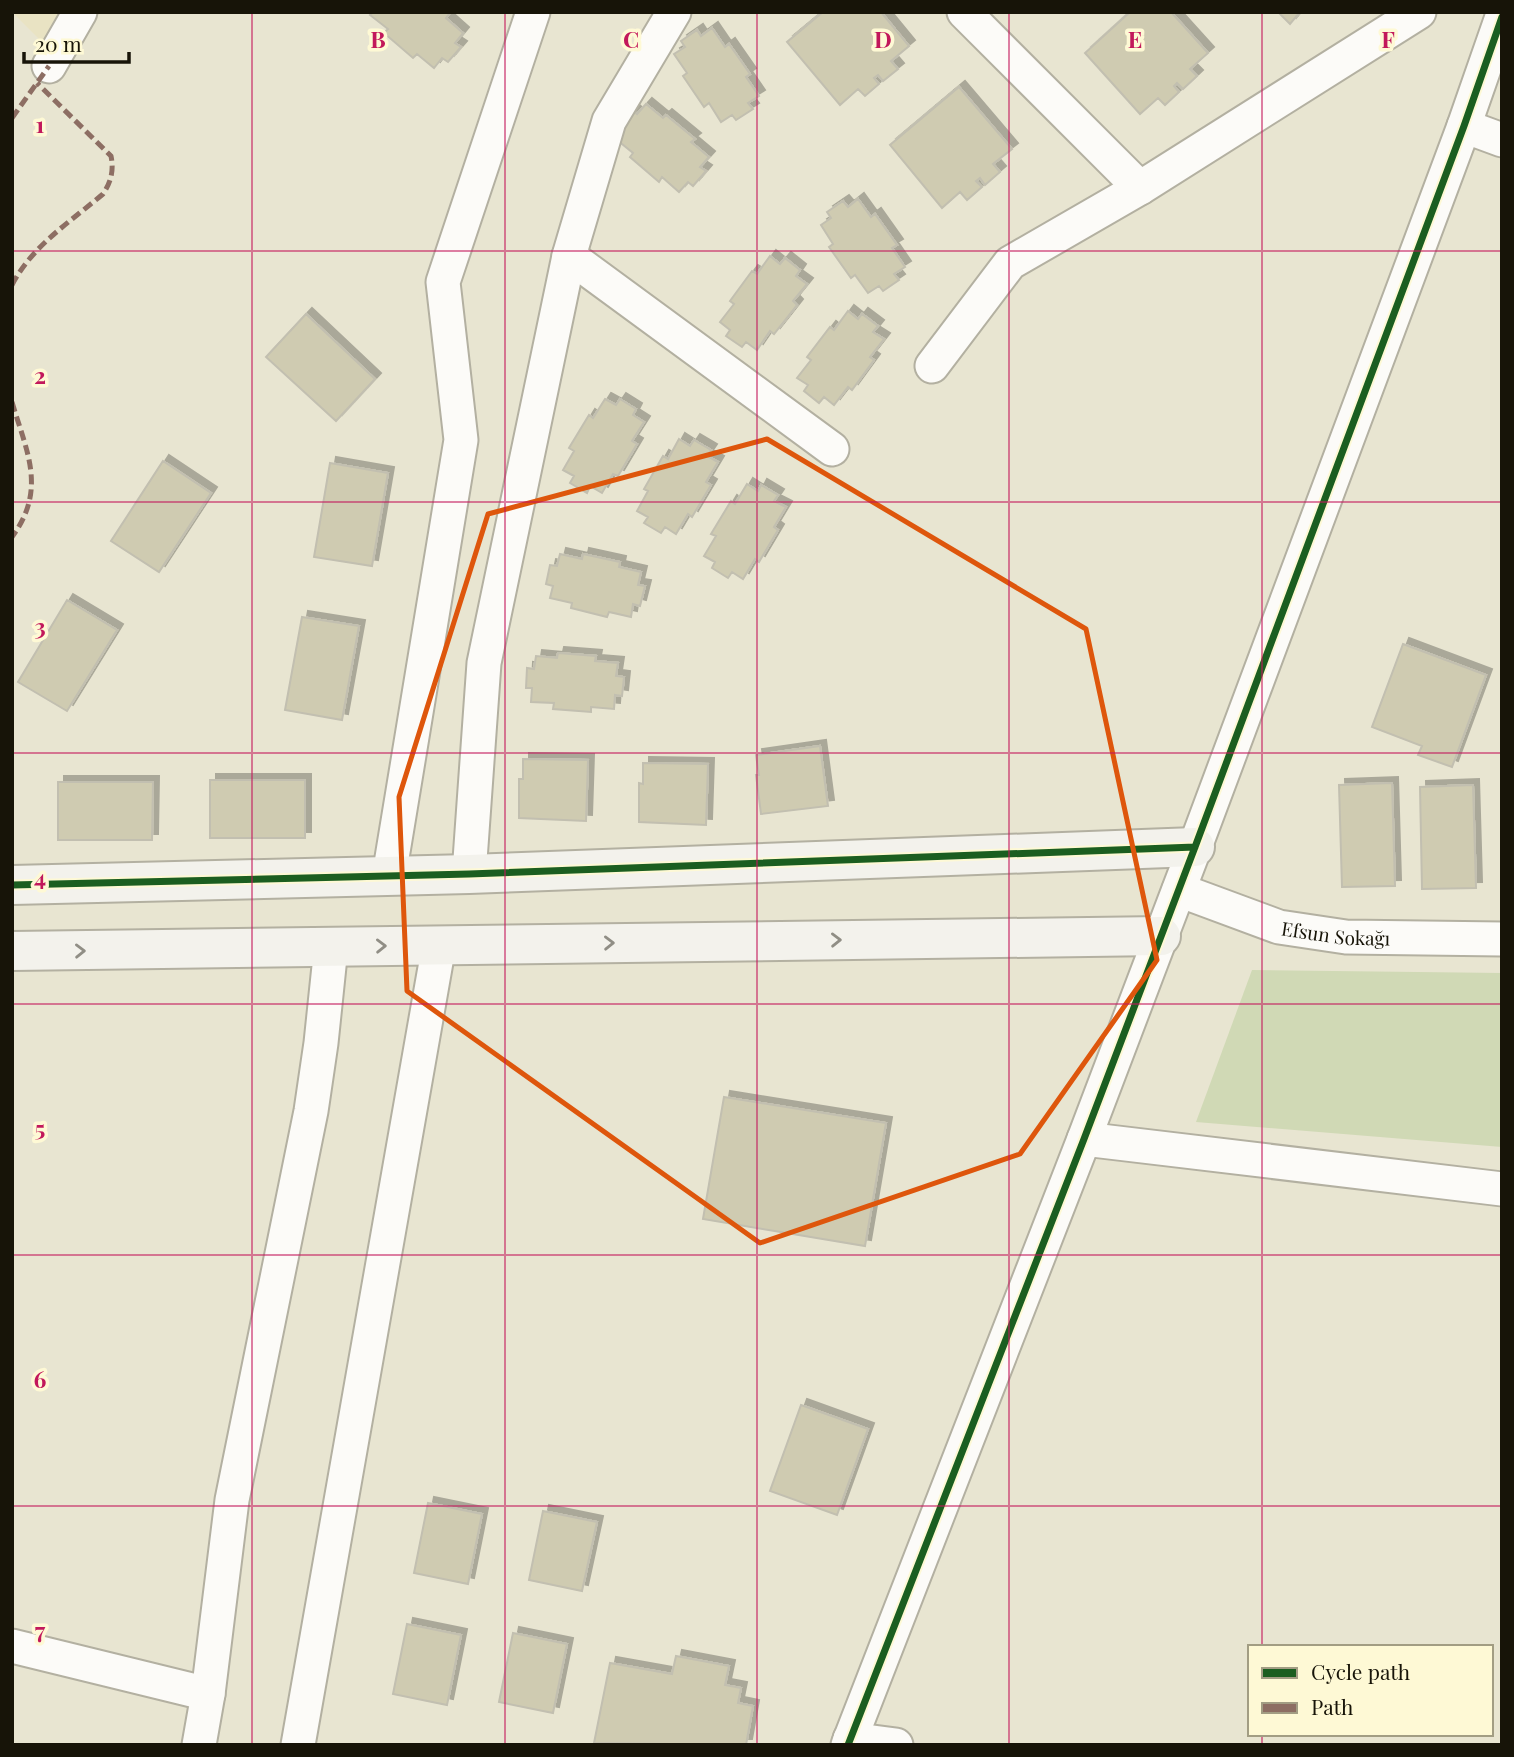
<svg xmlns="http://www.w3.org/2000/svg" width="1514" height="1757" font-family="'Playfair Display',serif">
<defs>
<filter id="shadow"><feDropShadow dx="6" dy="-6" stdDeviation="0" flood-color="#0004"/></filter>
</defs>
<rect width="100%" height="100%" fill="#e8e5d1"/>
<path fill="#e9e3c3" d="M12 12H78L55 55Z"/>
<path fill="#d0d9b5" d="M1252 970 1502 973V1147L1196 1122Z"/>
<path fill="#cfcbb1" stroke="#c2bfb0" stroke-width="2" filter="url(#shadow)" d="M373 12H447L449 14 446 18 463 33 455 43 461 47 448 62 442 58 434 68 417 54 413 58 384 33 388 29 370 15Z
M823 12H881L909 46 891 61 898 69 883 81 878 75 874 78 879 84 865 96 858 89 840 105 787 42Z
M1130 12H1171L1208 53 1190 69 1197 76 1183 89 1177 83 1174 86 1179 92 1165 105 1158 98 1140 114 1085 53Z
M1278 12H1300L1290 24Z
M712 28 725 47 729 44 750 74 746 77 759 96 748 103 753 109 736 120 732 115 721 122 709 103 704 107 683 76 687 73 674 54 685 47 681 41 697 30 701 36Z
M959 87 1012 149 993 164 1000 172 985 185 980 178 976 181 982 187 967 200 960 192 942 208 890 145Z
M646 104 663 118 666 115 695 139 691 142 709 157 700 167 706 171 693 186 688 182 679 192 662 177 659 182 630 157 633 153 616 139 624 129 619 124 631 109 637 114Z
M858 199 871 217 875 214 897 245 892 248 905 267 894 274 899 280 883 291 879 286 868 293 855 275 851 278 829 247 833 244 821 225 831 218 827 212 843 201 848 207Z
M770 256 780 264 785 258 800 270 796 276 807 284 793 301 797 305 774 334 770 331 757 350 746 342 742 347 726 336 730 330 720 322 734 304 730 301 752 271 757 274Z
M848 311 858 319 862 314 878 326 873 332 884 339 870 357 874 360 852 390 848 387 834 405 824 397 819 403 804 391 808 385 797 378 811 360 807 357 830 327 834 330Z
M306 314 375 379 336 421 266 357Z
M605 399 616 405 620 399 636 409 633 415 644 422 632 441 637 444 618 476 613 474 602 493 590 486 587 493 570 483 574 476 563 470 574 451 569 448 589 415 593 418Z
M679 439 690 446 694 440 711 450 707 456 718 462 706 482 711 485 692 517 688 514 676 534 665 527 661 533 644 523 648 517 637 511 648 491 644 489 663 456 668 459Z
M163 461 211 493 159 572 111 541Z
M330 463 388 473 372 566 314 557Z
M747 484 758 491 761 485 778 495 774 501 786 507 774 527 778 530 759 562 755 559 743 579 732 572 728 578 712 568 715 562 704 556 716 536 711 534 731 501 735 504Z
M560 554 582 559 583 554 620 562 619 567 641 572 638 585 645 586 640 606 633 604 631 617 609 612 607 617 571 608 572 603 550 598 553 586 546 584 550 565 557 566Z
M67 600 117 630 67 711 18 682Z
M302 617 359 626 342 720 285 710Z
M1403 644 1486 675 1452 767 1418 755 1422 746 1372 727Z
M558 653 596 656 595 661 618 663 616 676 624 677 622 696 615 695 614 709 591 707V712L553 709 554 703 531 702 532 688H526L527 668 534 669 536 656 557 658Z
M820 746 828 806 761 814 756 775H759L756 755Z
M523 759 588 760 586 821 519 818V779H523Z
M643 763 708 764 706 825 639 822V783L643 784Z
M210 780H305V838H210Z
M58 782H153L152 840H58Z
M1392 783 1395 886 1342 887 1339 785Z
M1473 785 1476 888 1422 889 1420 787Z
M724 1097 886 1123 865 1246 703 1219Z
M801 1405 868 1429 837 1515 770 1491Z
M428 1503 482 1514 468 1584 414 1573Z
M543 1511 597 1522 582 1591 529 1580Z
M407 1624 461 1635 447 1705 393 1694Z
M513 1633 567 1644 553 1713 499 1702Z
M676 1656 729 1666 725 1685 741 1688 738 1703 753 1706 746 1745 594 1743 610 1663 672 1674Z"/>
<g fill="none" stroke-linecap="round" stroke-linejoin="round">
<g stroke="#b3b0a1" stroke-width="37">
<g id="street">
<path d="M964 12 1140 188"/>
<path d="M49 66 80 12"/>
<path d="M1464 126 1502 140"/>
<path d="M569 256 832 449"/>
<path d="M932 366 1010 263 1140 188 1419 12"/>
<path d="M469 874 484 663 569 256 609 121 674 12"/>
<path d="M389 876 461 440 443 282 533 12"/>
<path id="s1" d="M1179 890 1279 927 1346 937 1502 939"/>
<path d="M1084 1139 1502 1189"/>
<path d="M12 1646 208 1694"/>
<path d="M850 1739 896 1745"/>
<path d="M199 1745 208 1694 232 1500 311 1111 321 1043 331 947"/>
<path d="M298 1745 439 945"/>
<path d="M848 1745 1084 1139 1195 847 1464 126 1502 17"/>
</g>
</g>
<g stroke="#b3b0a1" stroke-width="42">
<path id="secondary" d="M12 885 469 874 1195 847
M12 951 1161 936"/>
</g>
<use href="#street" stroke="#fcfbf8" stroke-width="33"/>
<use href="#secondary" stroke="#f3f2ec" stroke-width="38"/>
<path stroke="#8d6e63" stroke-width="5" stroke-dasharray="10 5" stroke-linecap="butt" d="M12 118 49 66
M12 285C32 246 70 222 103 194 111 182 114 171 111 156L37 83
M12 402C27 453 47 489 12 537"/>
<g stroke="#fef9d5" stroke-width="11">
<path id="cycleway" d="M12 885 469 874 1195 847
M848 1745 1084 1139 1195 847 1464 126 1502 17"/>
</g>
<use href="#cycleway" stroke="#1b5e20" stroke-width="7"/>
</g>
<defs><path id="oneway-chevron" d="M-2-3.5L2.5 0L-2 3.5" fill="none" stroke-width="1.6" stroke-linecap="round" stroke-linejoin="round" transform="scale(1.75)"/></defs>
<g stroke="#908e85">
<use href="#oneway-chevron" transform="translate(836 940) rotate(-1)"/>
<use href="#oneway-chevron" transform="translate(609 943) rotate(-1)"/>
<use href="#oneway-chevron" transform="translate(381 946) rotate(-1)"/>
<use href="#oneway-chevron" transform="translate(80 951) rotate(-1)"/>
</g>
<path fill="none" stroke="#de560c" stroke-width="5" stroke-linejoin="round" d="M767 439 1086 629 1157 960 1020 1154 760 1243 407 991 399 797 488 514Z"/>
<path fill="none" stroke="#c2185b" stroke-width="2" stroke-opacity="0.55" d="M252 12V1745M505 12V1745M757 12V1745M1009 12V1745M1262 12V1647M12 251H1502M12 502H1502M12 753H1502M12 1004H1502M12 1255H1502M12 1506H1502M1262 1734V1745"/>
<g text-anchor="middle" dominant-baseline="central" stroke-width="7" stroke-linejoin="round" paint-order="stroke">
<g font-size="19" fill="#171408" stroke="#fef9d5">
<text stroke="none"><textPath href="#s1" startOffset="164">Efsun Sokağı</textPath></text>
</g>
</g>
<g font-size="23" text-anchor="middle" font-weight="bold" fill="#c2185b" stroke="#fef9d5" stroke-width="7" stroke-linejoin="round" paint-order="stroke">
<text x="378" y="48">B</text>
<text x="631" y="48">C</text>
<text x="883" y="48">D</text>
<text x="1135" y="48">E</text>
<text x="1388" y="48">F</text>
<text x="40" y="133">1</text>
<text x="40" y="384">2</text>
<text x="40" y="635">3</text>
<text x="40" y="886">4</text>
<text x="40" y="1137">5</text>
<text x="40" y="1388">6</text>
<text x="40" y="1639">7</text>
</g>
<rect width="1514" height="1757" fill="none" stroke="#171408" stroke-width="28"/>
<rect x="1248" y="1645" width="245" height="91" fill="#fef9d5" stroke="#a29d83" stroke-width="2"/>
<rect x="1262" y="1668" width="35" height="10" fill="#1b5e20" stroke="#a29d83" stroke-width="2"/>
<text x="1311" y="1680" font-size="21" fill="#171408">Cycle path</text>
<rect x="1262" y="1703" width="35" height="10" fill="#8d6e63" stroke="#a29d83" stroke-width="2"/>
<text x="1311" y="1715" font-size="21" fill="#171408">Path</text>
<path d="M24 52v10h105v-10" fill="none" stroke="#171408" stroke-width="3.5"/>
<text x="35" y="52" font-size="21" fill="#171408" stroke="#fef9d5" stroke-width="5" paint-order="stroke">20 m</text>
</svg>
